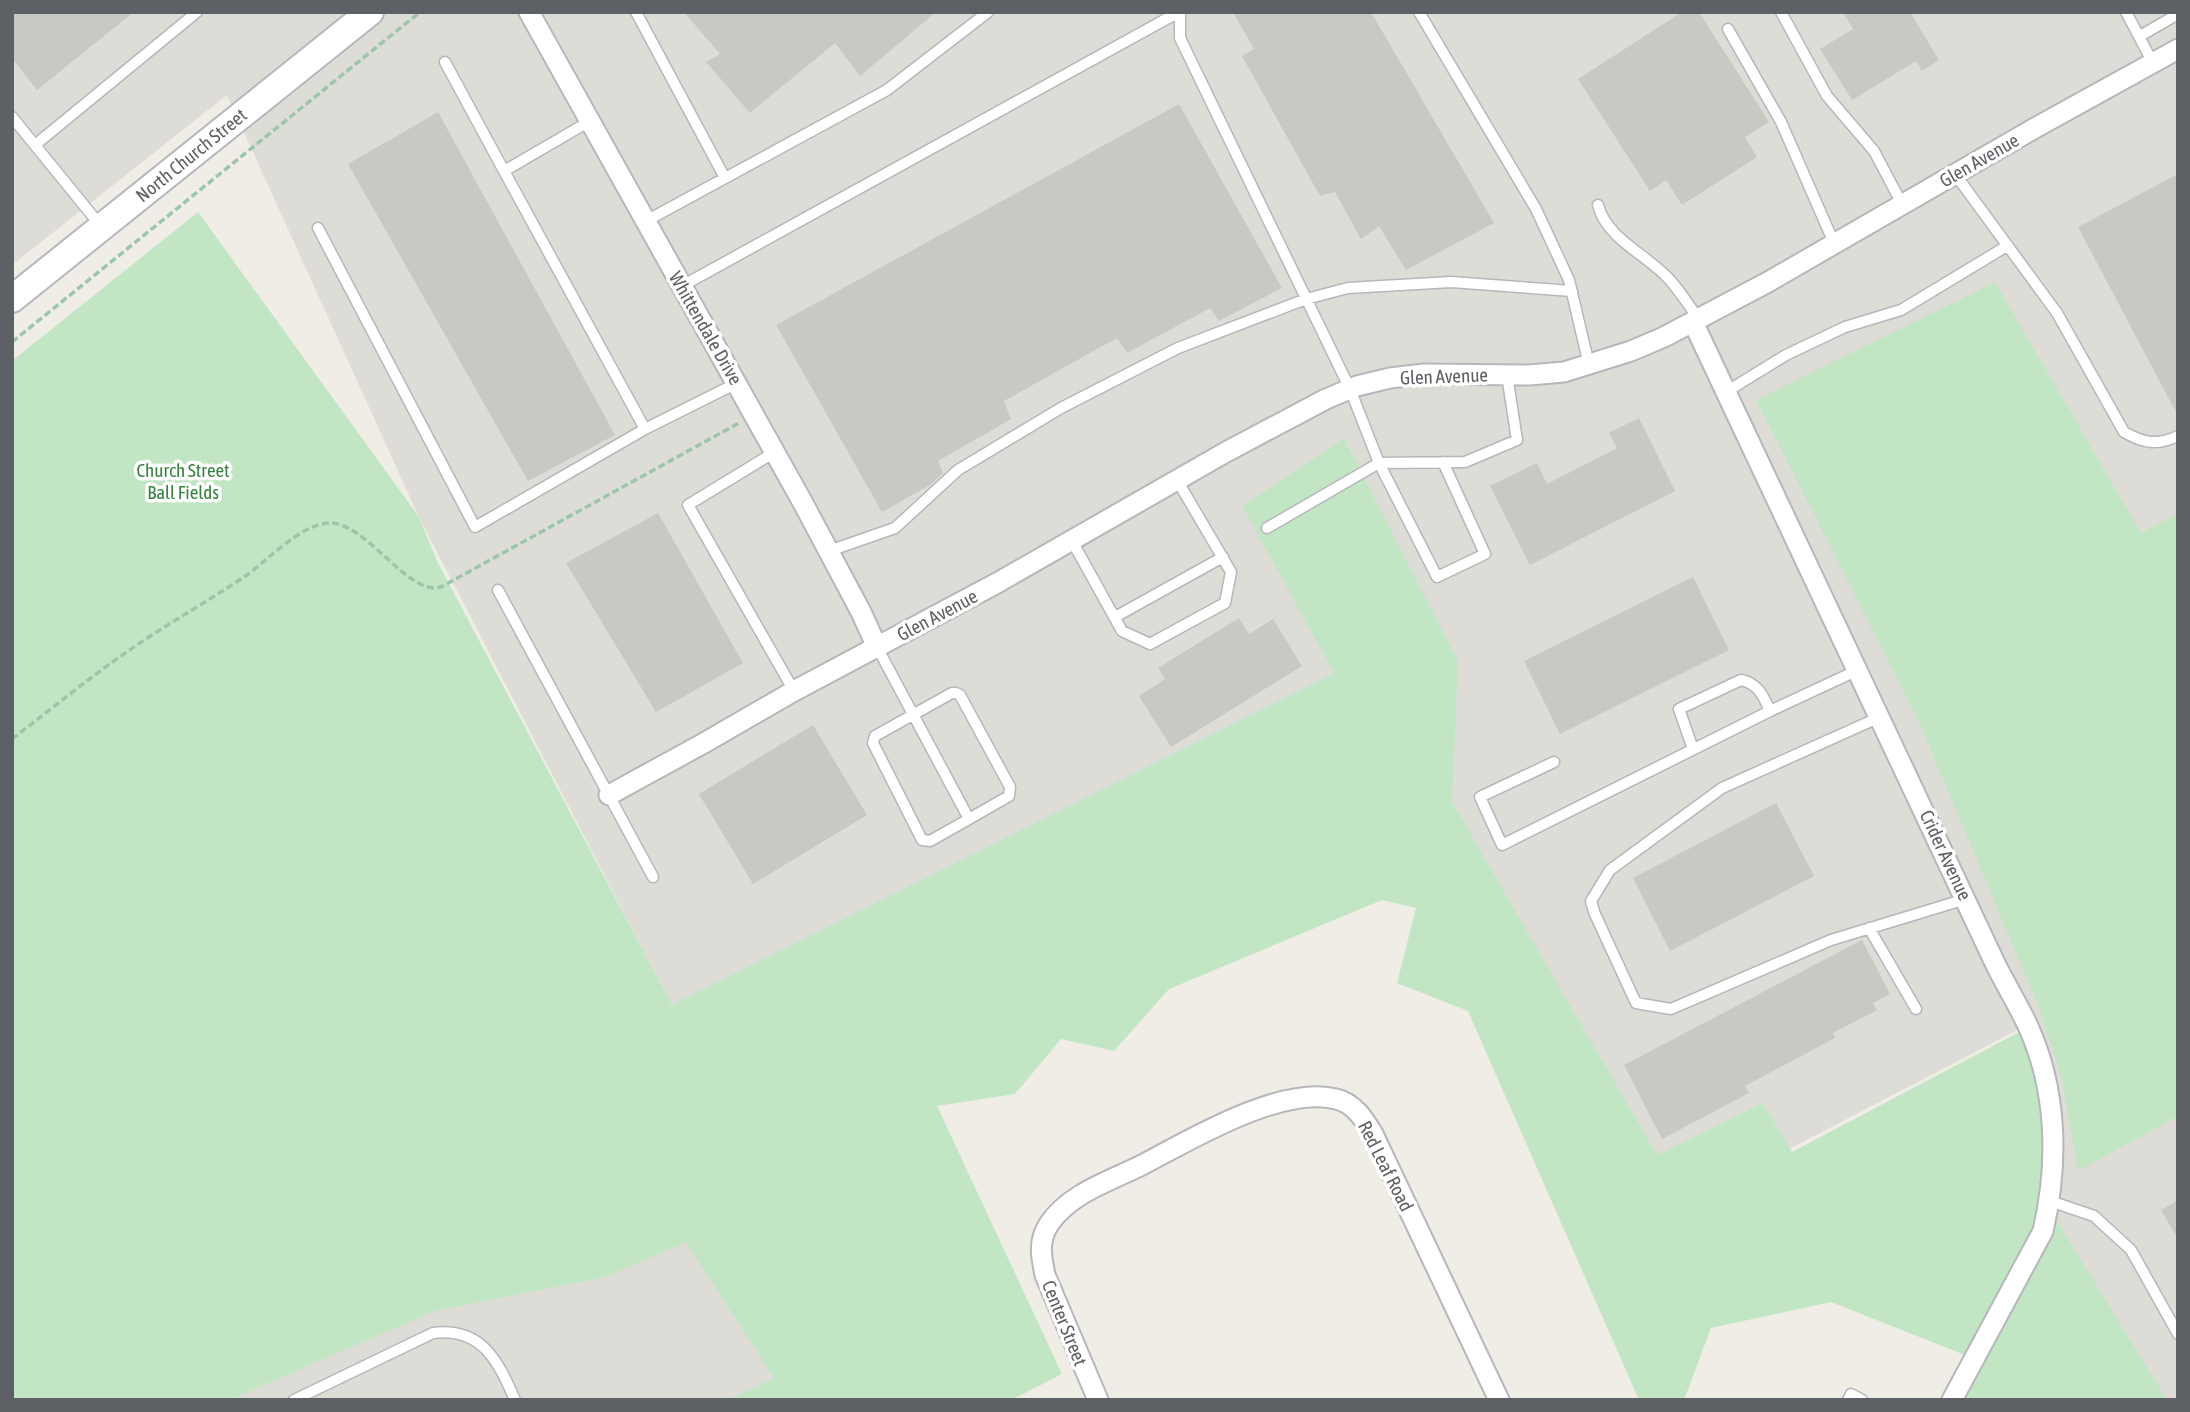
<svg xmlns="http://www.w3.org/2000/svg" width="2190" height="1412" font-family="'Asap Condensed',sans-serif">
<rect width="100%" height="100%" fill="#efede5"/>
<path fill="#dedcd7" d="M12 12H2178V1400H2040L2053 1144 2027 1025 1668 1212 1335 673 672 1006 419 517 227 95 12 265Z
M681 1193 793 1400H221Z"/>
<path fill="#c2e6c4" d="M198 212 419 517 437 561 672 1005 1334 673 1242 506 1344 439 1458 661 1452 802 1657 1155 1763 1103 1792 1152 2025 1029 2052 1171 2046 1203 2167 1400H1961L1980 1361 1831 1302 1711 1328 1684 1400H1639L1468 1011 1397 983 1416 908 1382 900 1169 989 1114 1051 1061 1039 1015 1094 937 1106 1062 1374 1011 1400H728L774 1378 686 1242 606 1277 435 1311 229 1400H12V361Z
M1995 282 2141 533 2178 514V1116L2078 1171 2062 1079 2040 1010 1919 722 1756 400Z"/>
<path fill="#cac8c2" d="M12 12H134L37 90 12 58Z
M684 12H936L860 76 835 43 750 113 706 62 720 54Z
M1233 12H1371L1494 223 1406 270 1379 226 1361 239 1335 192 1320 196 1242 56 1254 49Z
M1682 12H1699L1769 122 1745 137 1757 157 1682 205 1666 180 1650 191 1578 79Z
M1843 12H1910L1939 60 1922 71 1916 61 1852 100 1820 49 1853 29Z
M1179 104 1282 288 1219 321 1210 308 1127 353 1117 338 1004 401 1011 419 938 461 943 473 930 485 882 512 776 325Z
M438 112 615 435 528 481 348 164Z
M2178 174V416L2078 227Z
M1639 418 1675 491 1530 565 1490 486 1537 463 1547 484 1617 448 1609 433Z
M658 513 743 663 656 712 566 563Z
M1693 577 1729 650 1560 734 1524 661Z
M1239 618 1249 634 1273 619 1302 666 1171 747 1139 696 1165 679 1158 668Z
M813 725 867 815 753 884 699 794Z
M1776 803 1814 876 1670 951 1633 878Z
M1862 940 1890 994 1873 1003 1877 1010 1833 1033 1835 1038 1745 1086 1749 1093 1662 1139 1624 1065Z
M2178 1200V1239L2161 1210Z"/>
<g fill="none" stroke-linecap="round" stroke-linejoin="round">
<g stroke="#b5b7bb" stroke-width="13">
<path id="lane" d="M636 12 725 178
M1180 12V38L1350 389 1379 463 1465 462 1517 440 1507 375
M1419 12 1536 209 1569 280 1589 365
M1781 12 1827 96 1874 151 1902 204
M2126 12 2153 63
M1728 29 1781 122 1834 243
M2140 36 2178 14
M445 62 504 171
M12 117 100 225
M590 121 504 171 645 429 737 383
M35 145 197 12
M1955 174 2057 313 2124 432C2143 443 2157 446 2178 436
M1598 205C1606 238 1647 255 1669 279 1680 291 1689 306 1699 319
M646 221 887 90 988 12
M318 228 475 527 645 429
M682 286 1179 12
M1726 392 1786 355 1845 327 1901 310 2007 246
M775 452 688 505 794 691
M1267 528 1379 463 1437 577 1485 554 1443 462
M1072 541 1122 631 1150 644 1225 603 1231 572 1177 480
M829 551 895 528 958 470 1061 408 1178 348 1306 299 1348 288 1451 282 1572 291
M498 590 653 877
M1115 617 1223 557
M877 647 969 819 930 841 922 840 873 743 875 736 952 693H956L960 695 1010 787 1009 796 969 819
M1880 717 1722 788 1610 870 1591 901 1594 912 1636 1003 1671 1009 1831 940 1966 899
M1693 749 1679 709 1741 680C1758 683 1764 697 1770 711
M1554 762 1480 797 1502 845 1770 711 1858 670
M1869 928 1916 1009
M2050 1201 2094 1216 2131 1250 2178 1334
M294 1400 433 1333C482 1327 498 1361 515 1400
M1848 1400 1851 1394 1862 1400"/>
</g>
<g stroke="#b5b7bb" stroke-width="23">
<path id="street" d="M529 12 803 503 861 612 877 647
M1693 322 1994 961C2004 982 2017 1003 2027 1024 2057 1088 2059 1162 2043 1231L1952 1400
M609 795 704 743 794 691 997 583 1226 452 1326 399 1357 386 1390 378 1424 374 1529 375 1564 372 1631 351 1664 337 1768 282 2035 128 2178 49
M1098 1400 1045 1275C1041 1256 1038 1241 1049 1224 1070 1193 1110 1181 1142 1165 1190 1140 1281 1085 1336 1099 1354 1103 1364 1119 1373 1134L1499 1400"/>
</g>
<g stroke="#b4b7bc" stroke-width="30">
<path id="secondary" d="M12 299 370 12"/>
</g>
<path stroke="#9bc6aa" stroke-width="3.5" stroke-dasharray="7 3.5" stroke-linecap="butt" d="M12 342 420 12
M12 739C54 707 96 672 140 643 174 620 210 600 244 577 267 561 301 524 329 523 367 522 408 597 441 587L739 423"/>
<use href="#lane" stroke="#fff" stroke-width="10"/>
<use href="#street" stroke="#fff" stroke-width="19"/>
<use href="#secondary" stroke="#fff" stroke-width="26"/>
</g>
<g text-anchor="middle" dominant-baseline="central" stroke-width="7" stroke-linejoin="round" paint-order="stroke">
<g font-size="19" fill="#5d6065" stroke="#fff">
<text transform="translate(191 155) rotate(-39)">North Church Street</text>
<text transform="translate(1979 160) rotate(-30)">Glen Avenue</text>
<text transform="translate(706 328) rotate(60)">Whittendale Drive</text>
<text transform="translate(1444 376) rotate(-2)">Glen Avenue</text>
<text transform="translate(937 615) rotate(-28)">Glen Avenue</text>
<text transform="translate(1946 855) rotate(65)">Crider Avenue</text>
<text transform="translate(1386 1166) rotate(63)">Red Leaf Road</text>
<text transform="translate(1065 1323) rotate(68)">Center Street</text>
</g>
<g font-size="19" fill="#36833e" stroke="#fff">
<text x="183" y="470">Church Street<tspan x="183" dy="22">Ball Fields</tspan></text>
</g>
</g>
<rect width="2190" height="1412" fill="none" stroke="#5d6065" stroke-width="28"/>
</svg>
